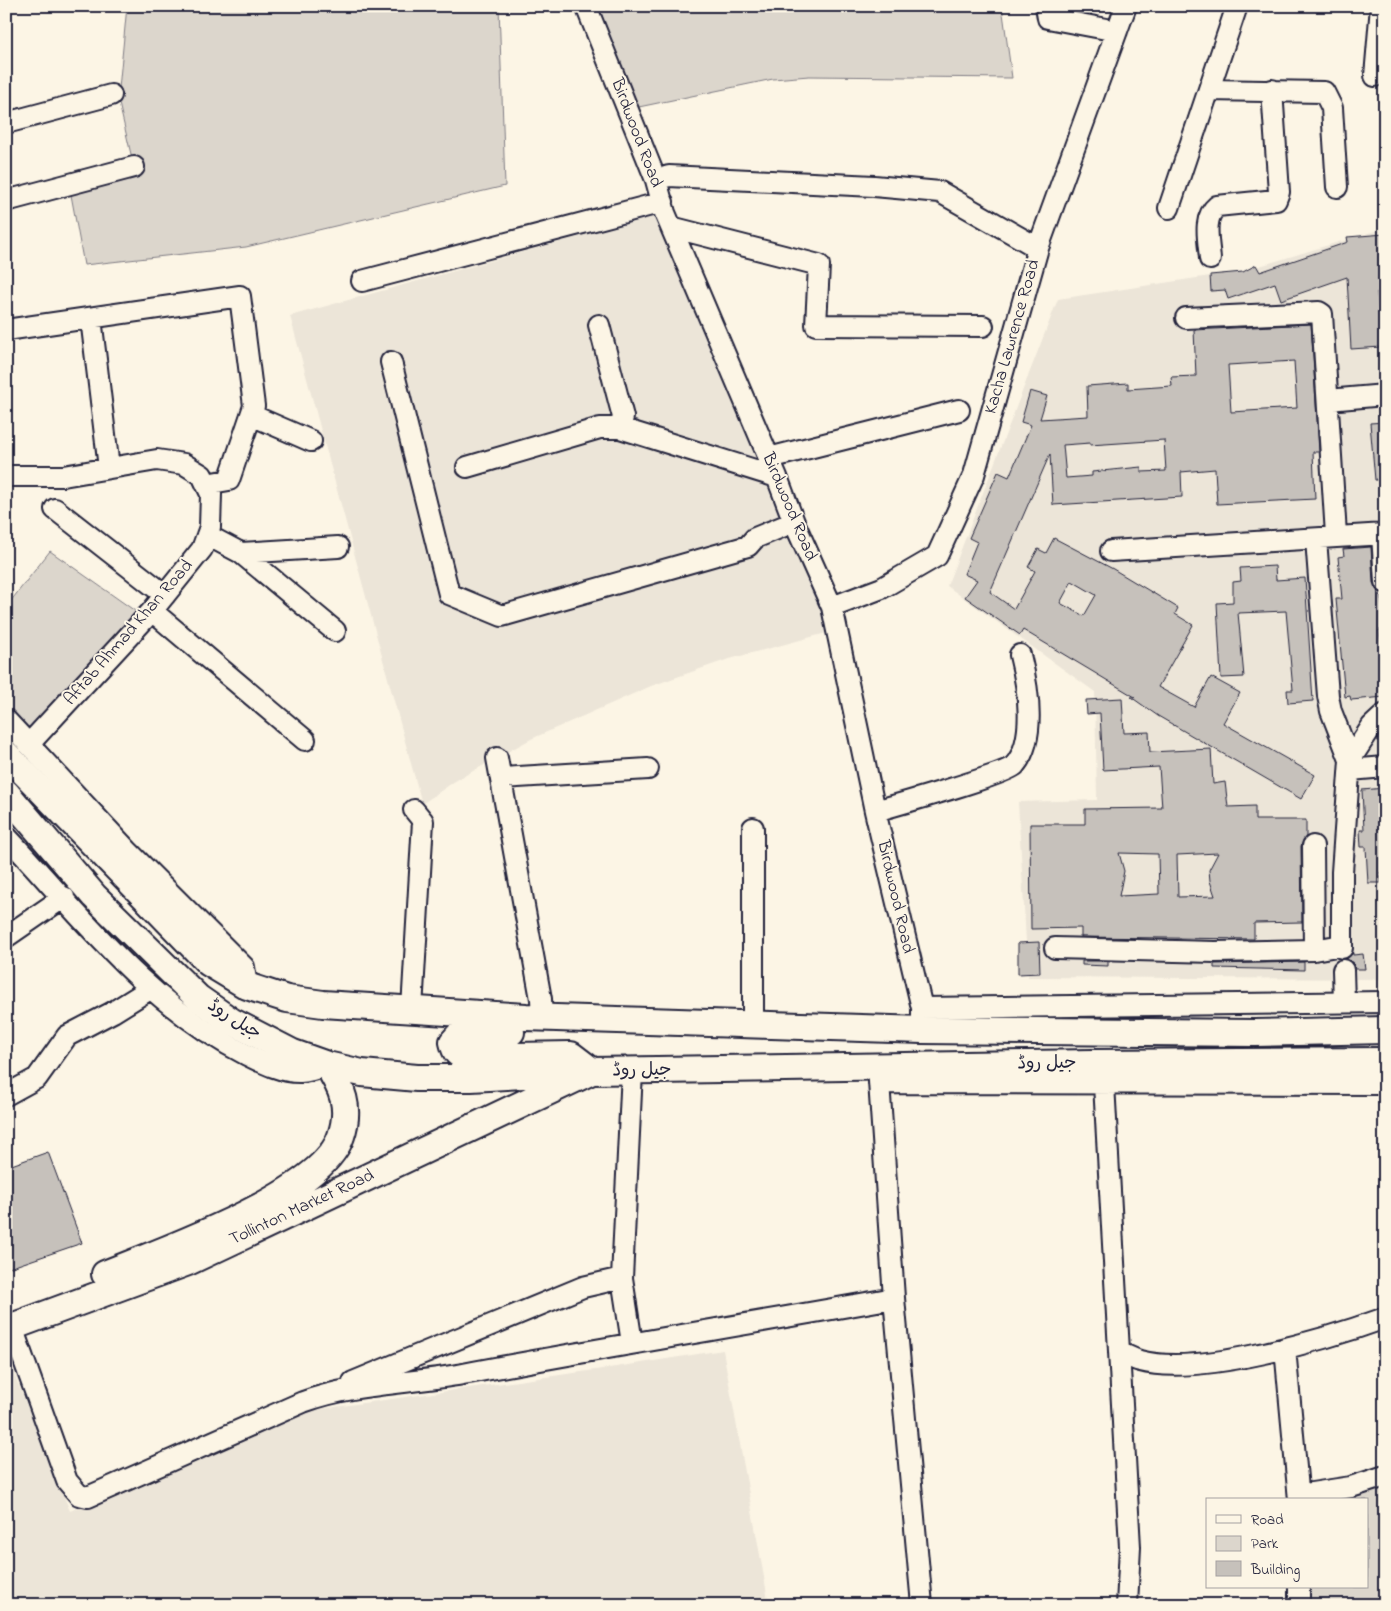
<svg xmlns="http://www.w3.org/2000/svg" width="1391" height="1611" font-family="'Indie Flower','Playpen Sans Arabic',sans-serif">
<rect width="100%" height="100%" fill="#fcf5e5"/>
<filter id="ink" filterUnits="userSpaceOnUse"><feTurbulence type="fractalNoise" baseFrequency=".02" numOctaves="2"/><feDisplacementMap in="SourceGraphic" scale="10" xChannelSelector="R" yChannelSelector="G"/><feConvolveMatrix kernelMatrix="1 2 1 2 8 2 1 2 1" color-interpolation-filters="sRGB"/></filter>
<g filter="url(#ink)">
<path fill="#ece5d8" d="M665 213 837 630 726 660 651 686 531 739 455 781 422 804 290 316Z
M1385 228V979L1028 977 1018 802 1097 800 1095 692 947 586 1058 299 1243 271Z
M723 1350 769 1605H6V1354L70 1511 209 1450 229 1447 314 1410 616 1367Z"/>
<path fill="#dcd6cc" stroke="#7f7c84" d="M127 6H499L505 186 246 247 84 265 69 184 134 167 118 99Z
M595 6H1002L1012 78 809 76 773 79 634 108Z
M50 551 145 618 30 740 6 711V607Z
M1385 1485V1605H1309V1587H1367V1500H1323Z"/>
<path fill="#c6c1bb" stroke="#22223b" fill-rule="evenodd" d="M1385 234V292H1377L1381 347 1351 349 1347 277 1281 300 1275 283 1228 299 1225 290 1211 291 1210 275 1243 272 1256 265 1260 272 1348 242 1347 237Z
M1311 324 1319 452H1313L1315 499 1217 504 1215 469 1181 472 1182 497 1053 505 1050 454 990 592 1014 609 1035 571 1028 567 1038 549 1046 553 1054 538 1113 569 1178 608 1175 614 1193 625 1158 687 1194 707 1211 677 1240 693 1223 723 1315 775 1301 799 1158 716 1131 697H1135L1023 630 1020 635 965 597 977 580 964 574 977 542 969 538 998 472 1009 477 1031 425 1021 422 1030 391 1047 396 1040 419 1088 416 1087 386 1128 383V389L1172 386 1171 377 1196 376 1194 330ZM1294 361 1297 408 1231 412 1228 365ZM1164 440 1166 471 1141 472V467L1092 472V476L1066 478 1063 445 1090 443V445ZM1072 581 1096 595 1084 616 1060 603Z
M1385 422V480H1375L1370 423Z
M1371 547 1373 583 1380 593 1385 620V630H1379L1385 697 1351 700 1350 696 1345 697 1336 599H1342L1338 557 1344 556 1343 549Z
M1275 566 1276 580 1305 578 1313 701 1288 703 1287 690H1293L1286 611 1238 613 1244 677 1221 678 1217 603 1233 602V582L1241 581 1240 568Z
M1122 698 1124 733 1149 732 1150 752 1211 749 1213 784 1225 782 1228 807 1255 806V820H1306V836L1301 846 1302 922 1254 923V939L1081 937V928L1031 929 1030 824H1085V809L1162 808 1159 767 1103 770 1100 713 1087 714 1086 700ZM1119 853 1158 854 1159 894 1119 896 1124 871ZM1218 853 1209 870 1210 881 1215 896 1178 897 1177 855Z
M1385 788V872H1380L1381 883H1368L1366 847H1361L1360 830H1364L1362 790Z
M1039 942 1040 973 1018 974V943Z
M1353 953V955L1363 954 1365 969H1355L1353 963 1346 959Z
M1082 961H1108V966L1082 965Z
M1304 962V970L1214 968V964Z
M48 1152 82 1243 6 1269V1167Z"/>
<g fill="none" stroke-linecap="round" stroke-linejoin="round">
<g stroke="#22223b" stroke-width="24">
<path id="minor" d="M586 6 656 180 665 213 777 477 794 522 832 607 875 811 922 1008V1030
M1046 6 1048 18 1117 31
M1375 76 1381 6
M1209 90 1324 92 1332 108 1337 187
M6 123 111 95
M656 180 669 176 874 186 940 192 1038 248
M6 201 134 167
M1169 208 1237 6
M671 227 819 265 816 325 983 326
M1210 259C1209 242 1202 218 1217 206L1276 200 1279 192 1272 90
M362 281 663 202
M91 318 109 468
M1186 318 1319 312 1322 314 1336 535
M599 325 623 417 620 428
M6 330 240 296 254 406 229 480 206 484
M391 362 449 594 502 616 748 546 755 538 794 522
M1328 400 1385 395
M251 415 311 441
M769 458 959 410
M467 467 600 428H620L777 477
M6 476H63L157 460 184 464 202 475 211 494 210 527 202 549 152 611 29 744
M55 509 165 595
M1382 534 1385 582
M207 535 241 553 338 547
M1316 539 1328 696 1331 711 1350 760 1342 872V948
M1111 551 1385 534
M241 553 335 631
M832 607 882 588 937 556 974 475 1038 248 1126 6
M152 611 305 740
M6 720 128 851 244 967 247 986
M497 758 541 999 542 1017
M1350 760 1372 726 1385 714
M1350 770 1385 767
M501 778 648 769
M875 811C893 806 1009 773 1014 766 1037 740 1028 687 1020 655
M6 836C81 916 148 1005 247 1055 263 1063 284 1073 301 1072 310 1072 319 1068 327 1065
M1313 846 1314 950
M6 937 64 897
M1055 948 1215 952 1314 950 1342 945
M1343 970 1344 1002
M922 1008 1385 1002
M412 1009 423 821 414 810
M753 1024V828
M878 1067 894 1298 922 1605
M632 1071 622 1278 632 1343
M879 1083 1385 1084
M1104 1084 1130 1547 1127 1605
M6 1095 37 1078 67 1036 113 1012 150 989
M12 1327 67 1481 79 1495 88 1497 303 1402C354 1383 409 1384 463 1374 606 1347 750 1324 894 1298
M1285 1348 1299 1500
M1119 1352C1126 1355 1133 1359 1140 1361 1199 1377 1327 1339 1385 1318
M353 1382 583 1287 622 1278
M1299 1495 1351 1487 1385 1476
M1299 1605V1587"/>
</g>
<g stroke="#22223b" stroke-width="30">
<path id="major" d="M6 754 209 963 247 986 287 999 323 1004 526 1017 922 1030 1255 1033 1385 1030
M6 793 94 896 198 998 231 1021 293 1053 327 1065 362 1073 417 1078H471L592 1071 1093 1063 1385 1061
M105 1274C161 1251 322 1195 341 1136 351 1107 342 1088 327 1065
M6 1329 188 1262 592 1071 571 1055 465 1057C456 1054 455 1050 453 1042L461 1033 511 1032"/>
</g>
<use href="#minor" stroke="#fcf5e5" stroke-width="20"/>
<use href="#major" stroke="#fcf5e5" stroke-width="26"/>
</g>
</g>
<g text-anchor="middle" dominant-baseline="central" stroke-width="4" stroke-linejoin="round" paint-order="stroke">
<g font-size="18" fill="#22223b" stroke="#fcf5e5">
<text transform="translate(636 133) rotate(69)">Birdwood Road</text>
<text transform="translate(1013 337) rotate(-74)">Kacha Lawrence Road</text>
<text transform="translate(789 507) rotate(67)">Birdwood Road</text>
<text transform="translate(129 633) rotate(-49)">Aftab Ahmad Khan Road</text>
<text transform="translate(895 897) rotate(77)">Birdwood Road</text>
<text transform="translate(234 1020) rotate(32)">جیل روڈ</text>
<text transform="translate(1047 1064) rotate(-1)">جیل روڈ</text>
<text transform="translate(642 1071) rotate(-1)">جیل روڈ</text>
<text transform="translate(302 1208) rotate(-25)">Tollinton Market Road</text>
</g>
</g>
<rect width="1391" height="1611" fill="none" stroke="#fcf5e5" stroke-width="25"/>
<rect x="12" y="12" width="1366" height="1586" fill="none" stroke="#22223b" stroke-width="2" filter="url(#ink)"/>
<rect x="1206" y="1498" width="162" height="90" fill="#fcf5e5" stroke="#a5a1a1"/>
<rect x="1216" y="1515" width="25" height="8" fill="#fcf5e5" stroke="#a5a1a1"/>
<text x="1251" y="1524" font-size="15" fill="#22223b">Road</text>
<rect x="1216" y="1536" width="25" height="15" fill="#dcd6cc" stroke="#a5a1a1"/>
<text x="1251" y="1548" font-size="15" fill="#22223b">Park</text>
<rect x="1216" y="1561" width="25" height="15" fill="#c6c1bb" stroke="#a5a1a1"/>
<text x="1251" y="1574" font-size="15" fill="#22223b">Building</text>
</svg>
